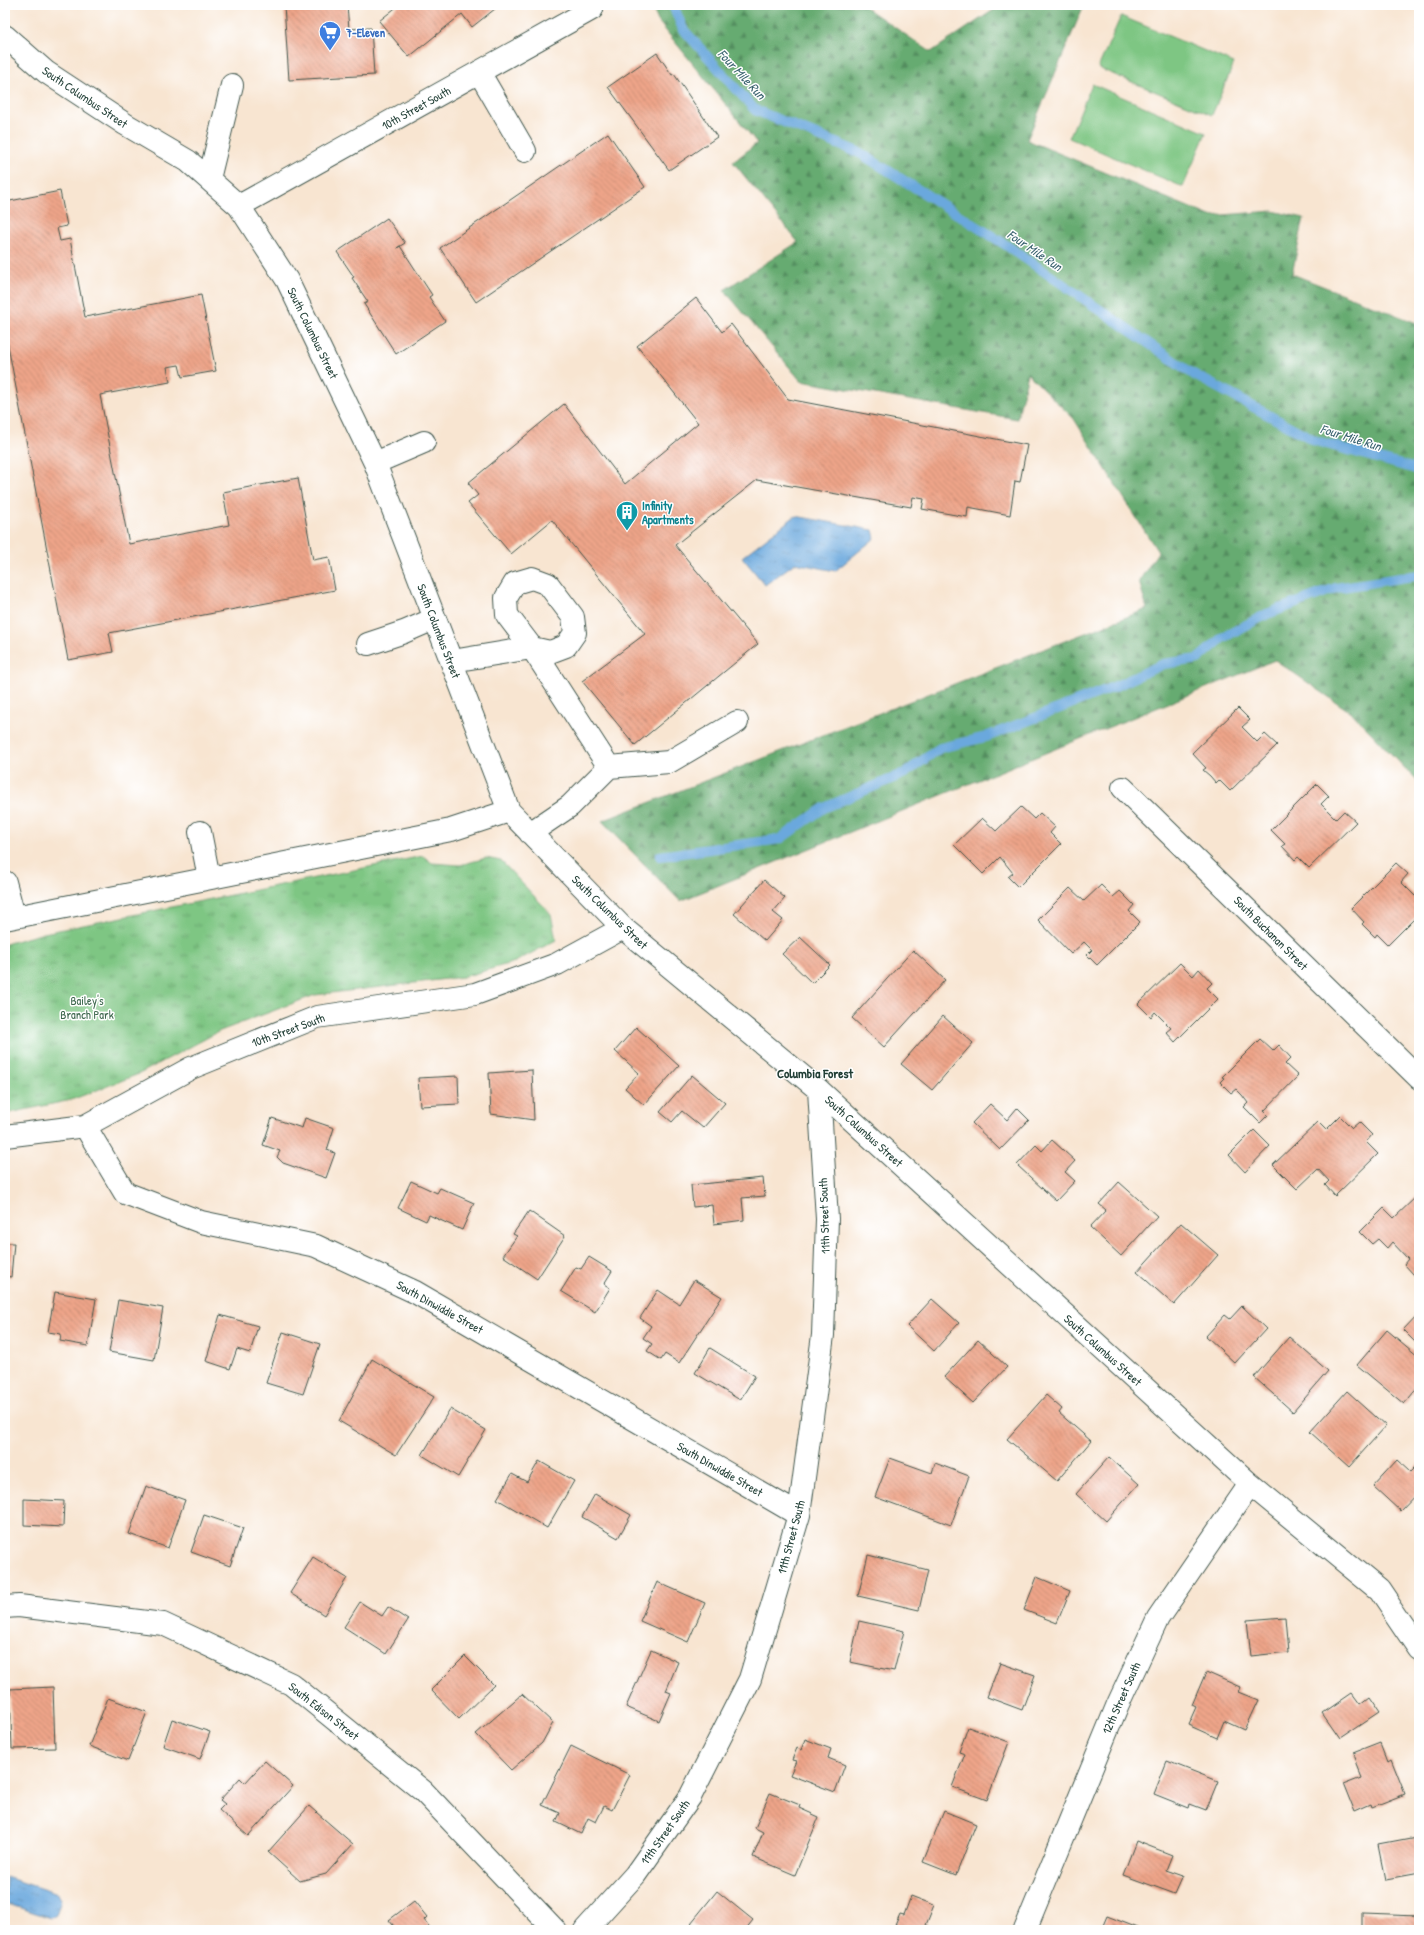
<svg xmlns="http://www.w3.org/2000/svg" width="1424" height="1935" font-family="'Patrick Hand',sans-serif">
<defs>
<pattern id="forest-firs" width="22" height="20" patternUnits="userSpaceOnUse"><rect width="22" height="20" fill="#66ab71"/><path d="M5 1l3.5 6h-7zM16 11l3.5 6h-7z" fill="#538c5e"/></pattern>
<pattern id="park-tufts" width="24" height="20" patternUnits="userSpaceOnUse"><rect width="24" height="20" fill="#7ec683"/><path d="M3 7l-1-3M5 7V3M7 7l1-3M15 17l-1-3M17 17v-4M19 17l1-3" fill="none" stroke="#67a26c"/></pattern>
<pattern id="water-ripples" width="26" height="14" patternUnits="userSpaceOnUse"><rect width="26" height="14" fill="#6ba8dd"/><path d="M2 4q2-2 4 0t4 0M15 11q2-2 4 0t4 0" fill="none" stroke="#578ab4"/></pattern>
<pattern id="building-back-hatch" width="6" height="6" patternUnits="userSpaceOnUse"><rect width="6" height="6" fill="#eea489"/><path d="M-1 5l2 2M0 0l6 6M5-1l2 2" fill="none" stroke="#c08771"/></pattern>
</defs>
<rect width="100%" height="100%" fill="#fff"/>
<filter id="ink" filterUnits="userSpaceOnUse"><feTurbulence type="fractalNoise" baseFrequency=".025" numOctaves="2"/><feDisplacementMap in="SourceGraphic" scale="8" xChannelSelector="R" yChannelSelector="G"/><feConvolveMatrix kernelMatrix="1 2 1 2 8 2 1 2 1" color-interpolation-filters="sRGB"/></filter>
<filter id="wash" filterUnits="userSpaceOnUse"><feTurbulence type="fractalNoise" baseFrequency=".012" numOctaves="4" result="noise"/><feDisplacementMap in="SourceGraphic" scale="16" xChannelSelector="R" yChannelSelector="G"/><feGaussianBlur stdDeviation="0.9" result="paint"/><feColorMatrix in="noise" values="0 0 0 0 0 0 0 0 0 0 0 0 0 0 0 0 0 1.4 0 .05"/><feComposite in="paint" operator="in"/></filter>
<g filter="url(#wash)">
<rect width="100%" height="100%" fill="#f8e5d1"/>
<path fill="#7ec683" stroke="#4e825c" d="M1121 16 1234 63 1212 115 1098 68Z
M1092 84 1206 133 1183 187 1069 138Z"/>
<path fill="url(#forest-firs)" stroke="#427452" d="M651 5H862L931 52 1001 5H1084L1027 140 1210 216 1273 211 1304 218 1292 274 1419 324V783L1352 713 1275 660 680 901 602 821 1147 609 1139 581 1158 552 1074 419 1028 374 1017 419 801 381 724 290 798 242 733 162 757 143 658 21Z"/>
<path fill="url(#park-tufts)" stroke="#4e825c" d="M423 856 432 863 460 865 486 858 501 861 551 914 556 940 515 962 463 977 315 995 220 1031 139 1074 71 1100 5 1114V944L44 933Z"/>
<path fill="url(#water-ripples)" stroke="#457288" d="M795 516 873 530 875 538 835 571 795 563 765 585 742 557Z
M6 1877 58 1894 61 1899 56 1915 51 1918 5 1903Z"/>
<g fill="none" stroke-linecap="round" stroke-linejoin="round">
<path stroke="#6ba8dd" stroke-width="10" d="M673 5 683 29 755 110 860 153 1003 243 1193 374 1316 441 1419 470
M660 856 780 839 824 808 905 773 940 748 986 737 1116 686 1163 664 1198 659 1222 638 1267 614 1336 588 1419 575"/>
</g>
<g id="blocks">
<path fill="url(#building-back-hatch)" d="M284 5H347L349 29 371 28 374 75 289 80Z
M399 5H500L472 27 462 14 409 57 379 21Z
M657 53 672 75 674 74 717 137 669 170 608 87Z
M608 133 645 187 476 302 440 248Z
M60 191 67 226 57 228 60 241 70 239 85 317 201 295 216 371 182 377 179 365 167 367 170 382 100 395 129 544 229 525 223 492 298 478 313 560 329 557 335 590 109 633 113 652 68 660 5 330V202Z
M387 218 405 243 397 248 400 246 432 295 429 297 445 321 396 354 364 304 368 302 352 278 354 277 337 252Z
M696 298 722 332 731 324 788 399 1027 445 1020 482 1015 481 1010 515 968 507 967 517 922 509 924 499 913 497 911 507 757 480 675 545 758 644 635 745 582 681 645 634 552 520 511 554 468 503 478 495 468 483 564 404 625 484 698 423 637 346Z
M1238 708 1250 720 1242 727 1257 742 1265 734 1277 745 1230 791 1219 780 1216 783 1210 776 1203 770 1206 768 1192 753Z
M1317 784 1329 796 1321 804 1336 819 1344 811 1356 822 1309 868 1298 857 1295 860 1282 846 1285 844 1271 830Z
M1021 807 1034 819 1040 813 1055 827 1050 833 1061 844 1018 887 1008 877 1013 873 1000 857 983 874 954 845 982 818 996 831Z
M1396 863 1408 874 1401 882 1415 896 1419 893V914L1388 945 1377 934 1375 937 1362 924 1364 922 1351 908Z
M764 880 785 898 773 912 783 920 765 941 734 914Z
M1101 885 1113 897 1120 891 1134 905 1129 911 1140 922 1097 965 1087 955 1092 950 1084 942 1071 954 1038 920 1070 888 1084 901Z
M800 937 830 965 812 983 782 954Z
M913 950 945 980 884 1047 852 1018Z
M1180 963 1193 976 1199 969 1212 983 1207 988 1218 999 1175 1042 1166 1032 1171 1028 1155 1012 1151 1017 1138 1004Z
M943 1016 973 1043 932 1090 901 1064Z
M636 1027 679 1066 644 1105 625 1088 639 1073 615 1051Z
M1260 1039 1273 1051 1279 1045 1291 1058 1285 1064 1298 1076 1264 1111 1268 1115 1260 1123 1244 1107 1248 1103 1242 1095 1236 1089 1231 1093 1220 1082 1224 1078 1222 1077Z
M532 1070 534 1120 491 1114 489 1073Z
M692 1075 725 1103 703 1128 682 1111 672 1122 660 1112Z
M458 1076 459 1104 420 1106 418 1078Z
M990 1104 1007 1120 1017 1108 1029 1120 1000 1150 972 1123Z
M1340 1116 1352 1128 1359 1122 1372 1135 1366 1142 1378 1154 1335 1196 1325 1185 1329 1181 1318 1169 1297 1189 1273 1165 1318 1122 1326 1130Z
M272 1118 302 1128 305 1118 334 1128 327 1150 335 1153 326 1178 283 1163 277 1157 280 1151 263 1145Z
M1254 1130 1270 1146 1245 1172 1229 1155Z
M1052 1140 1075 1161 1065 1172 1075 1181 1056 1201 1017 1165 1036 1145 1042 1151Z
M763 1178 765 1196 742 1198 744 1220 714 1224 712 1205 693 1207 691 1185Z
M411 1181 437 1193 440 1188 474 1203 462 1230 429 1215 426 1221 398 1208Z
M1119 1182 1157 1216 1121 1256 1090 1227 1106 1210 1099 1204Z
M1418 1195 1419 1270 1414 1275 1404 1264 1408 1259 1392 1242 1387 1248 1378 1239 1372 1244 1360 1232 1384 1208 1394 1218Z
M529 1211 565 1236 537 1279 503 1256 517 1236 513 1234Z
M1181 1223 1218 1255 1174 1305 1137 1272Z
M5 1243H14L11 1277 5 1276Z
M589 1257 612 1271 604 1284 610 1288 595 1312 561 1291 576 1267 581 1269Z
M694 1280 722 1297 679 1363 665 1354 661 1360 647 1351 652 1344 643 1338 651 1326 640 1318 658 1290 679 1304Z
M55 1292 96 1299 88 1346 60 1341 61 1334 48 1332Z
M932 1299 959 1323 934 1351 907 1326Z
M118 1300 163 1308 154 1360 109 1352Z
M1242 1306 1266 1329 1235 1363 1206 1336 1225 1315 1230 1319Z
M1419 1313V1346L1403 1330Z
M220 1315 258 1326 250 1353 237 1349 230 1369 206 1361Z
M1387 1330 1419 1357V1386L1404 1404 1357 1365Z
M283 1332 320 1344 303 1394 266 1383Z
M1289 1337 1328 1371 1293 1412 1254 1377Z
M978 1340 1007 1367 973 1403 944 1377Z
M710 1348 755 1376 740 1400 695 1373Z
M372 1359 434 1397 396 1455 339 1421Z
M1347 1391 1386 1426 1349 1467 1310 1432Z
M1046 1395 1062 1409 1059 1413 1091 1441 1057 1481 1007 1439Z
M450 1409 486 1430 458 1477 422 1455Z
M1109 1457 1139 1484 1106 1521 1076 1494Z
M890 1458 932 1473 935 1463 969 1476 951 1525 875 1497Z
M1397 1460 1410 1472 1419 1463V1491L1400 1511 1373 1486Z
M539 1461 574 1481 547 1528 497 1499 512 1474 527 1482Z
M146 1486 185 1500 168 1548 129 1534Z
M595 1494 631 1515 618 1538 582 1517Z
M24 1499 64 1501 63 1527 24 1525Z
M204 1515 243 1528 230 1566 191 1552Z
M868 1555 928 1570 919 1610 858 1596Z
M313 1557 347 1578 324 1615 290 1593Z
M1037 1577 1070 1591 1057 1623 1024 1610Z
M657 1582 705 1603 688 1642 640 1621Z
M360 1602 382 1616 388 1607 408 1620 386 1654 344 1627Z
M1285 1617 1288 1652 1251 1656 1247 1620Z
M859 1621 904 1631 894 1671 850 1662Z
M651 1650 678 1662 666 1691 671 1693 659 1721 626 1707Z
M465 1656 494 1685 459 1719 431 1690Z
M1000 1663 1035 1675 1022 1710 987 1697Z
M1206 1672 1240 1687 1238 1692 1258 1700 1244 1730 1224 1721 1217 1738 1188 1725 1196 1707 1192 1705Z
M53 1687 55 1748 12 1749 10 1689Z
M1351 1693 1359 1704 1368 1697 1379 1713 1340 1739 1322 1713Z
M522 1694 553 1723 542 1743 511 1770 476 1734Z
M108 1698 147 1712 128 1761 89 1746Z
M172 1719 210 1732 200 1759 163 1746Z
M968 1727 1009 1742 987 1800 952 1787 965 1754 959 1752Z
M805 1739 831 1749 828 1758 845 1765 835 1792 790 1775 796 1761 792 1760 797 1748 801 1750Z
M1381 1744 1388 1762 1391 1760 1405 1795 1372 1808 1371 1805 1355 1812 1343 1782 1361 1775 1353 1755Z
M571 1746 630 1775 612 1810 604 1806 596 1822 588 1818 581 1834 556 1822 560 1813 542 1805Z
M265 1761 293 1786 248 1836 219 1810 225 1804 220 1800 240 1778 245 1783Z
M1167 1761 1218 1781 1206 1810 1190 1804 1189 1808 1154 1794Z
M770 1793 800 1805 799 1808 819 1817 795 1875 753 1857 763 1832 755 1828Z
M309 1806 353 1844 326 1874 300 1881 268 1852Z
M944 1811 976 1824 956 1875 923 1862Z
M1416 1837 1419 1854V1873L1386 1879 1379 1844Z
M1136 1841 1172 1855 1166 1870 1183 1876 1175 1894 1123 1875Z
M717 1891 753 1920 745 1930H700L691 1923Z
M911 1896 934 1905 926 1925 934 1928 933 1930H893L900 1914 904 1915Z
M414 1901 427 1917 424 1920 432 1930H397L389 1920Z
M1362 1913 1419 1915V1930H1362Z
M1107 1916 1143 1930H1101Z"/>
</g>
</g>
<g filter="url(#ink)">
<use href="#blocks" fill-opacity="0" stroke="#40564c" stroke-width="1"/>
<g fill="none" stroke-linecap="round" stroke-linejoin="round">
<g stroke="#40564c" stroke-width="24">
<path id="minor" d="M5 36 46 72 125 124 188 161 239 206 287 280 375 463 509 811 623 928 819 1090 1250 1484 1379 1590 1419 1649
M479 72 525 151
M209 179 232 85
M239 206 592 9
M375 463 424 442
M368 644 404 632 434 619
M452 661 532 648 550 652 566 646 575 633 573 617 548 584 532 578 515 583 506 598 507 615 532 648 609 767 669 762 737 722
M1123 788 1419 1078
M200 832 209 878
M530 833 570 806 609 767
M5 882 14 916
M5 919 451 830 509 811
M85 1126 125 1193 201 1222 316 1246 415 1292 799 1515
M5 1136 85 1126 191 1068 317 1017 475 994 557 964 623 928
M5 1607 19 1606 163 1624 291 1684 423 1791 555 1930
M585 1930 635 1875 690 1797 750 1679 799 1515 823 1335 827 1219 819 1090
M1025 1930 1118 1704 1158 1618 1250 1484"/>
</g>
<use href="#minor" stroke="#fff" stroke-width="22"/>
</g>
</g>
<defs>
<g id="supermarket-pin" transform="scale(1.15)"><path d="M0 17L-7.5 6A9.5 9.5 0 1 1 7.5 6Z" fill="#3f7fe0" stroke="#fff"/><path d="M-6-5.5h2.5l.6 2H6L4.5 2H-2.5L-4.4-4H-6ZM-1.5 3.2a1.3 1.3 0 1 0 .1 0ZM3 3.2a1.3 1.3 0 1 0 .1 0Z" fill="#fff"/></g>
<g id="building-pin" transform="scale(1.15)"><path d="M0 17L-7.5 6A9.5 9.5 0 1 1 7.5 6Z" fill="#0f9aa8" stroke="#fff"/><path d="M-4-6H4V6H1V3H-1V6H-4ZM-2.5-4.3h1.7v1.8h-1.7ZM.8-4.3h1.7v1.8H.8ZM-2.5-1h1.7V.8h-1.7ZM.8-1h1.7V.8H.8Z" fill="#fff"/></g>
</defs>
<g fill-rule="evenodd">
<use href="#supermarket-pin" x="330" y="32"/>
<use href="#building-pin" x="627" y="512"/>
</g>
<g text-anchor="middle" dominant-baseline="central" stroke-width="3" stroke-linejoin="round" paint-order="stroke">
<g font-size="12" font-weight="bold" fill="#366cbe" stroke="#fff" text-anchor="start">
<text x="346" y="32">7-Eleven</text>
</g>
<g font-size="12" fill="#1f3d34" stroke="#fff">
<text transform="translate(85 97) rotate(34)">South Columbus Street</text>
<text transform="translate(416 108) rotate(-29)">10th Street South</text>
<text transform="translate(313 333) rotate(64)">South Columbus Street</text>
<text transform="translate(439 631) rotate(69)">South Columbus Street</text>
<text transform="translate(610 912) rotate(44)">South Columbus Street</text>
<text transform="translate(1271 933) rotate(45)">South Buchanan Street</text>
<text transform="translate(288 1030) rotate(-20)">10th Street South</text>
<text transform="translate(864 1131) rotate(42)">South Columbus Street</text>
<text transform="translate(824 1216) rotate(-92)">11th Street South</text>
<text transform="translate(440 1307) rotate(29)">South Dinwiddie Street</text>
<text transform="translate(1103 1350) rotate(42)">South Columbus Street</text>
<text transform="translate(720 1469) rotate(30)">South Dinwiddie Street</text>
<text transform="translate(791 1537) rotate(-75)">11th Street South</text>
<text transform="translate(1121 1698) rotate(-66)">12th Street South</text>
<text transform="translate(324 1711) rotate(38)">South Edison Street</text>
<text transform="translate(665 1832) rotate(-55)">11th Street South</text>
</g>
<g font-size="12" font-weight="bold" fill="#0d838f" stroke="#fff" text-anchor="start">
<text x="642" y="505">Infinity<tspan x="642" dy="14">Apartments</tspan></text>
</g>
<g font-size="12" fill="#3c664c" stroke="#fff">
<text x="87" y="1000">Bailey's<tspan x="87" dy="14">Branch Park</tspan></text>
</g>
<g font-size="13" font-style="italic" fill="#3a626f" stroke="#fff">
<text transform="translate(742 74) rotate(47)">Four Mile Run</text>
<text transform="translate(1035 250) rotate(34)">Four Mile Run</text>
<text transform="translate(1351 437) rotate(17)">Four Mile Run</text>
</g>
<g font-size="13" font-weight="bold" fill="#1f3d34" stroke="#fff">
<text x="815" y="1073">Columbia Forest</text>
</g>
</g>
<rect width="1424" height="1935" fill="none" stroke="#fff" stroke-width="20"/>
</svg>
